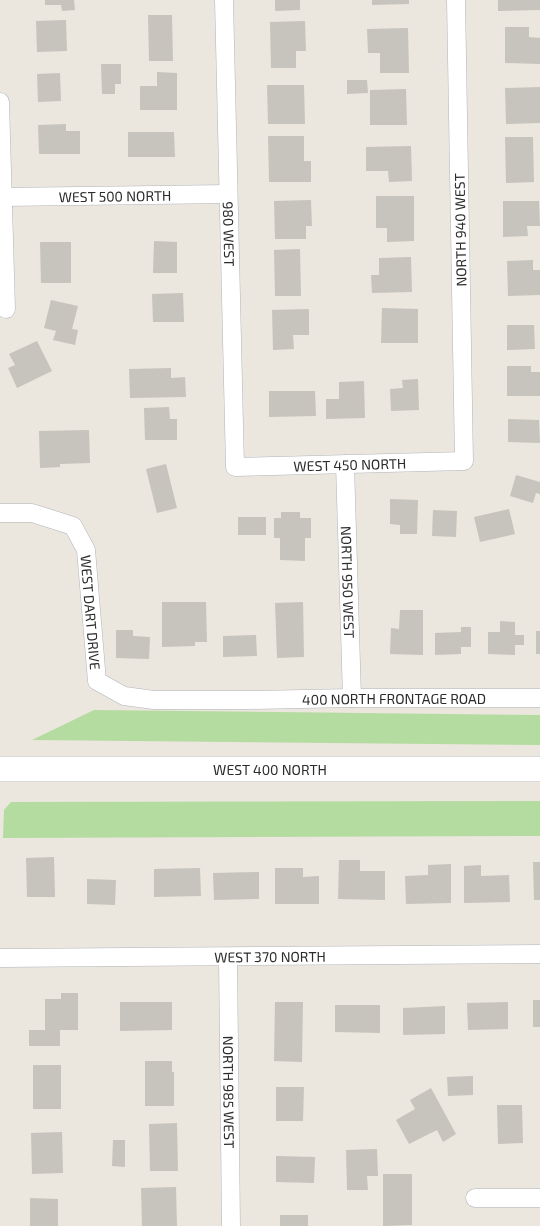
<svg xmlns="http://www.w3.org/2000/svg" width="540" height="1226" font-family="'Exo 2',sans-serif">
<rect width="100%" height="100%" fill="#ebe6de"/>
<path fill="#b4dca0" d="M94 710 540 715V745L32 740Z
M540 801V836L3 838 4 810 11 802Z"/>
<path fill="#c7c4bd" d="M45 0H74L75 10 62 11 61 5H45Z
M275 0H300V10L275 11Z
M372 0H409V4L372 5Z
M498 0H540V10L498 11Z
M148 15H172L173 61H149Z
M66 20 67 51 37 52 36 21Z
M305 21 306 51H296V68H271L270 22Z
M505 27H529V37L540 38V64L505 63Z
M408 28 409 73H380V53H368L367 29Z
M101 64H121V84H115V94H102Z
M157 72 177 73V110H140V86H157Z
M60 73 61 101 38 102 37 74Z
M347 80H367L368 93 347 94Z
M267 85H304L305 124H268Z
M540 87V123L506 124 505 88Z
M406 89 407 125H370V90Z
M66 124V131H80V154H39L38 125Z
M128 132H174L175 157H128Z
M268 136H304V161H311V182H269Z
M505 137H533L534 182 506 183Z
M411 146 412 181 389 182 388 171H366V147Z
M376 196H414V241L387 242V228H376Z
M311 200 312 226H306V239H275L274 201Z
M503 201H539L540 226H527L528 236 503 237Z
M154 241 177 242V273H153Z
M40 242H71V283H41Z
M300 249 301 296H275L274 250Z
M411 257 412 292 372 293 371 275H379V258Z
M533 260V270H540V295L508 296 507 261Z
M183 293 184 322H153L152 294Z
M51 300 78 306 72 329 78 330 75 345 53 340 56 331 44 328Z
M382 308 418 309V343H381Z
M309 309V335H293L294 349 273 350 272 310Z
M507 325H534L535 349 507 350Z
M37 341 52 371 17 388 8 368 15 365 9 354Z
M507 366H531V372H540V396H507Z
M171 368V378L185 377 186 397 130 398 129 369Z
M418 379 419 410 391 411 390 389 403 388 402 380Z
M364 381 365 418 326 419V399H339V382Z
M269 391H315L316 416 269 417Z
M169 407 170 419H177V440H145L144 408Z
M508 419 539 420 540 443 508 442Z
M89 430 90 463 60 464V467L40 468 39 431Z
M166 464 177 508 157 513 146 469Z
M516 475 540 482V494L536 493 533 503 510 496Z
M390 499 418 500 417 534H400V525L390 524Z
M509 509 515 534 480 542 474 517Z
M433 510 457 511 456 537 432 536Z
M281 512H300V518H311V538H305V561L280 560V538H274V518H281Z
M238 517H266V535H238Z
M162 602H206L207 642H195V646L162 647Z
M303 602 304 657 277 658 275 603Z
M400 610H423V655L390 654 391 628 399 629Z
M500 621 515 622V635H524V645H515V655L488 654V632H500Z
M461 627H471V647H461V654L435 655V633L461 632Z
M116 630H133V636L150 637 149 659 116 658Z
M536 631H540V654H536Z
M256 635 257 656 223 657V636Z
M54 857 55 897H27L26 858Z
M339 860H360V871H385V900L338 899Z
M533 862H540V900H534Z
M451 864V903L406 904 405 876 428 875V865Z
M481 865V876L509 875 510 902 464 903V866Z
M200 868 201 896 154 897V869Z
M275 868H303V877L319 876V904H275Z
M259 872V899L214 900 213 873Z
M87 879 116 880 115 905 87 904Z
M61 993H78V1030H60V1046H29V1030H45V999H61Z
M533 1000H540V1027H533Z
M120 1002H172V1030L120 1031Z
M275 1002H303L302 1062 274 1061Z
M508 1002V1029L468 1030 467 1003Z
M335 1005H380V1033L335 1032Z
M445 1006V1034L403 1035V1008Z
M145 1061H172V1072H174V1106H145Z
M33 1065H61V1109H33Z
M473 1076V1095L448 1096 447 1077Z
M276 1087H304L303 1121H276Z
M431 1088 456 1134 443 1142 437 1130 409 1144 396 1120 415 1109 410 1100Z
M497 1105H522L523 1143 498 1144Z
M177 1123 178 1171H150L149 1124Z
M62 1132 63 1173 32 1174 31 1133Z
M113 1140H125V1167L112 1166Z
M377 1149 378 1176H367L368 1190H347L346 1150Z
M276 1156 315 1157 314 1183 276 1182Z
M383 1174H412V1225L383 1226Z
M176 1187 177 1226H142L141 1188Z
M30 1198 58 1199V1226H30Z
M280 1215H308V1226H280Z"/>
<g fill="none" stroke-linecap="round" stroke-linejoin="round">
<g stroke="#b2b4bd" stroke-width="19">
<g id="street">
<path id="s1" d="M224 0 235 467 464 461 456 0"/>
<path d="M0 102 6 309"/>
<path id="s2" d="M3 197 228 194"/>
<path id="s3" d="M345 464 352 698"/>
<path id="s4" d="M0 513H32L73 526 86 550 97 681 124 696 154 700H249L352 698H540"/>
<path id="s5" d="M228 957 231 1226"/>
<path id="s6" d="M0 958 540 954"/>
<path d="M475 1198H540"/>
</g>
</g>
<g stroke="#b2b4bd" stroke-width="26">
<g id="secondary">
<path id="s7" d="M0 769H540"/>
</g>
</g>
<use href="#street" stroke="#fff" stroke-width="18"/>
<use href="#secondary" stroke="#fff" stroke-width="25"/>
</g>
<g text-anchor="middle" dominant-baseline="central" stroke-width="5" stroke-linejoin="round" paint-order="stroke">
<g font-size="14" fill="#2b2b2b" stroke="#fff">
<text stroke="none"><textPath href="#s2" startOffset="112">WEST 500 NORTH</textPath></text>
<text transform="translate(460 230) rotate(-91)">NORTH 940 WEST</text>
<text stroke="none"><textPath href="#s1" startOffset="234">980 WEST</textPath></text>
<text stroke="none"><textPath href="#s1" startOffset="582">WEST 450 NORTH</textPath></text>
<text stroke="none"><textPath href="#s3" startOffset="118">NORTH 950 WEST</textPath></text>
<text stroke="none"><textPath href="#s4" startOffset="165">WEST DART DRIVE</textPath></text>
<text stroke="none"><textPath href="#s4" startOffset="535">400 NORTH FRONTAGE ROAD</textPath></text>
<text stroke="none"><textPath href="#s7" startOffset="270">WEST 400 NORTH</textPath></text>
<text stroke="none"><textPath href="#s6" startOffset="270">WEST 370 NORTH</textPath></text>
<text stroke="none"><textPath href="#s5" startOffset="135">NORTH 985 WEST</textPath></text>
</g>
</g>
</svg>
